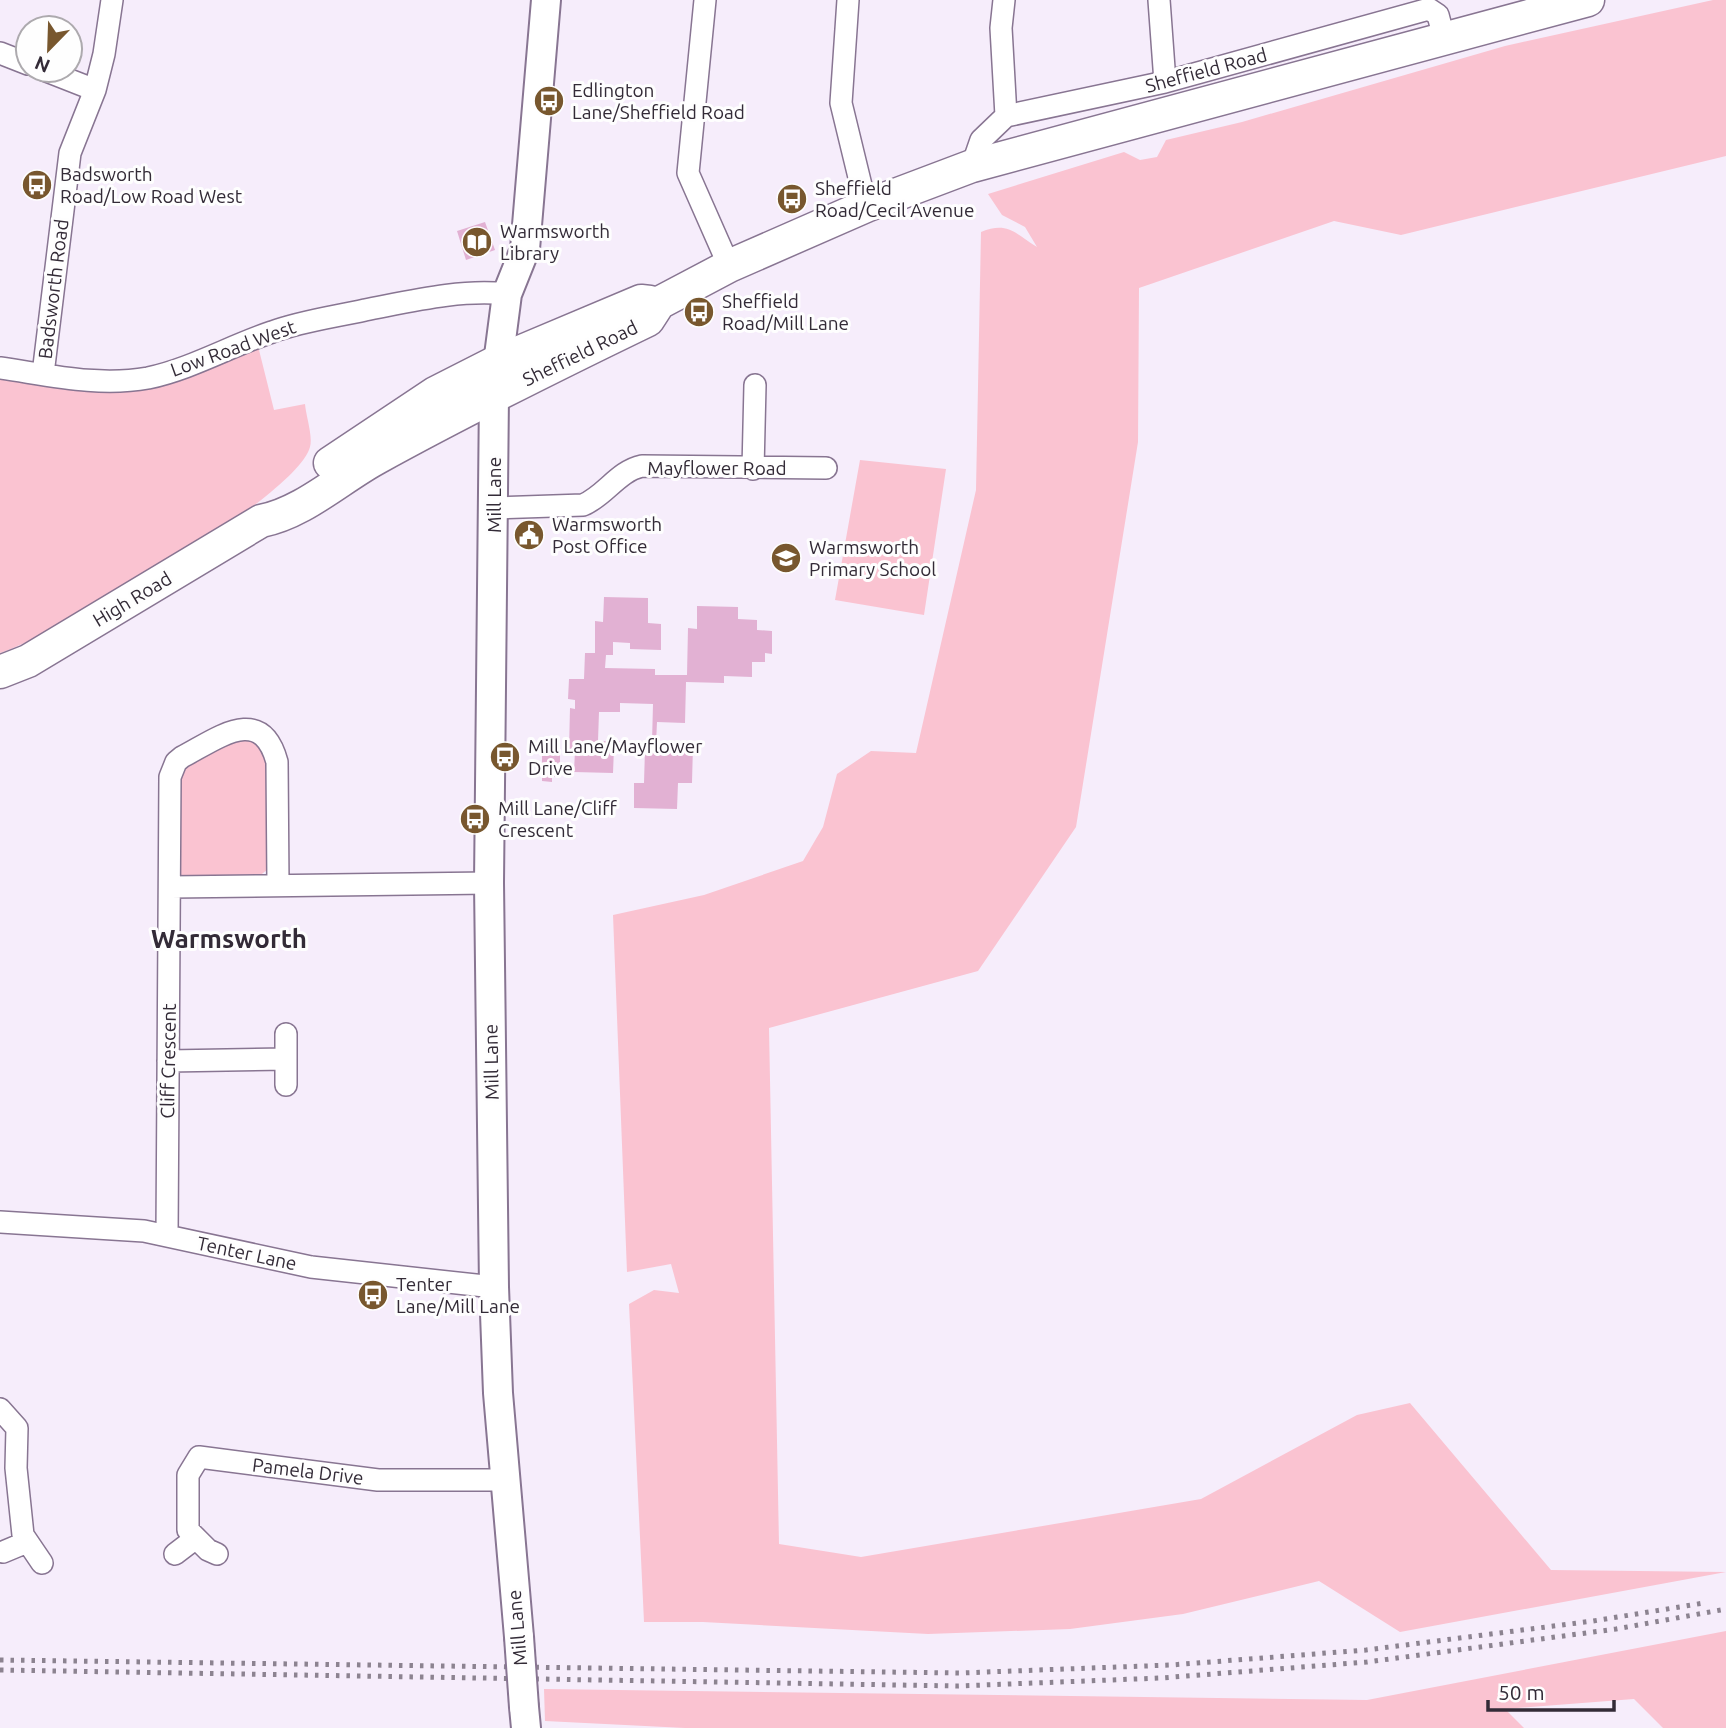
<svg xmlns="http://www.w3.org/2000/svg" width="1726" height="1728" font-family="Ubuntu,sans-serif">
<rect width="100%" height="100%" fill="#f6edfb"/>
<path fill="#fac3d1" d="M1713 0H1726V156L1401 235 1334 221 1139 288 1138 442 1076 827 978 971 769 1028 779 1544 861 1557 1201 1499 1357 1415 1410 1403 1551 1570 1726 1572 1400 1632 1319 1581 1183 1614 1070 1629 928 1634 703 1622H644L629 1304 654 1290 679 1293 671 1264 627 1272 613 915 704 895 803 861 823 827 837 774 871 751 916 753 976 490 981 232C1008 221 1016 234 1037 247L1025 227 1002 215 988 194 1124 152 1140 160 1157 157 1166 140 1242 122 1505 46Z
M258 346 274 410 305 404C306 416 313 436 310 447 296 498 55 635 0 653V377C56 385 116 400 173 383 202 375 229 357 258 346Z
M860 460 946 469 924 615 835 600Z
M248 736 269 752 271 860 267 870 258 877 178 878 180 769 237 737Z
M1726 1631V1728H1663L1634 1699 1505 1709 1524 1728H685L545 1721 544 1689 1367 1700Z"/>
<path fill="#e2b1d3" fill-rule="evenodd" d="M485 222 495 250 466 260 457 231Z
M604 597 648 598V623L661 624V650L630 649V643L613 642V655H606L605 668 655 669V675H687L688 628 697 629V606L738 607V619L757 620V630L772 631V654L765 653V662H752V677L724 676V683L686 682 685 723 657 722 656 744 693 745 692 783H678L677 809 634 808V783H644L645 749 614 748 613 773 574 772 575 750H569L570 708 575 709V700L568 699 569 679H584L585 653H595V621L603 622ZM620 703 653 704 652 742 598 741 599 712H620Z
M542 746 560 747V777H552V782L542 781Z"/>
<g fill="none" stroke-linecap="round" stroke-linejoin="round">
<g stroke="#887592" stroke-width="24">
<path id="street" d="M705 0 688 173 729 266
M848 0 841 103 866 206
M1004 0 1001 28 1006 116
M1159 0 1165 82
M0 53 28 64
M44 70 95 90
M972 166 981 140 1006 116 1165 82 1429 9 1438 15 1444 38
M0 368C49 375 98 387 148 378 191 369 230 346 272 332 302 321 334 317 365 310 412 301 460 289 507 294
M43 374 70 153 95 90 104 54 112 0
M753 469 755 385
M495 508 583 505C605 496 618 471 642 466L826 468
M171 887 489 883
M168 1061 286 1059
M286 1085V1034
M0 1222 144 1231 311 1267 494 1287
M167 1235 170 777 176 762 182 757C217 739 261 703 277 762L278 884
M0 1409 17 1428 16 1468 23 1535 42 1563
M3 1552 27 1542
M175 1554 196 1538
M217 1554 208 1550 188 1530V1475L199 1457 378 1480H505"/>
</g>
<g stroke="#887592" stroke-width="32">
<path id="secondary" d="M519 1637 498 1393 494 1287 489 883 494 394 507 294 525 249 546 0
M524 1707 526 1728"/>
</g>
<g stroke="#887592" stroke-width="35">
<path id="primary" d="M330 463 435 393 496 362 641 301 650 302
M0 672 28 661 261 521C303 513 340 478 377 458 466 409 557 364 648 320L659 303 729 266 866 206 972 166 1588 0"/>
</g>
<use href="#street" stroke="#fff" stroke-width="21"/>
<use href="#secondary" stroke="#fff" stroke-width="28"/>
<use href="#primary" stroke="#fff" stroke-width="32"/>
<path stroke="#8c8390" stroke-width="5" stroke-dasharray="3.5 7" stroke-linecap="butt" d="M0 1660 960 1673 1171 1665 1366 1650 1593 1621 1704 1603
M0 1670 958 1686 1161 1678 1367 1662 1616 1629 1726 1609"/>
<g stroke="#887592" stroke-width="32" stroke-linecap="butt">
<path id="secondary-bridge" d="M519 1637 524 1707"/>
</g>
<use href="#secondary-bridge" stroke="#fff" stroke-width="28"/>
</g>
<defs>
<g id="bus-disc" transform="scale(1.575)"><circle r="9.5" fill="#78572e" stroke="#fefefe"/><path d="M-5-6H5V4H4V6H2V4H-2V6H-4V4H-5ZM-3.5-4V0h7V-4ZM-3.5 1.2v1.5H-2V1.2ZM2 1.2v1.5H3.5V1.2Z" fill="#fff"/></g>
<g id="library-disc" transform="scale(1.575)"><circle r="9.5" fill="#78572e" stroke="#fefefe"/><path d="M-6-4Q-3-5.5-.7-3.5V5Q-3 3-6 4ZM6-4Q3-5.5 .7-3.5V5Q3 3 6 4Z" fill="#fff"/></g>
<g id="civic-disc" transform="scale(1.575)"><circle r="9.5" fill="#78572e" stroke="#fefefe"/><path d="M-.6-6.5H3V-4.5H.6V-3L4-1V1h2V6H-6V1h2V-1L-.6-3ZM-1.2 2.5V6h2.4V2.5Z" fill="#fff"/></g>
<g id="school-disc" transform="scale(1.575)"><circle r="9.5" fill="#78572e" stroke="#fefefe"/><path d="M0-5L7-2L0 1L-7-2ZM-4 1L0 2.5L4 1V4Q0 6-4 4Z" fill="#fff"/></g>
</defs>
<g fill-rule="evenodd">
<use href="#bus-disc" x="549" y="101"/>
<use href="#bus-disc" x="37" y="185"/>
<use href="#bus-disc" x="792" y="199"/>
<use href="#library-disc" x="477" y="242"/>
<use href="#bus-disc" x="699" y="312"/>
<use href="#civic-disc" x="529" y="535"/>
<use href="#school-disc" x="786" y="558"/>
<use href="#bus-disc" x="505" y="757"/>
<use href="#bus-disc" x="475" y="819"/>
<use href="#bus-disc" x="373" y="1295"/>
</g>
<g text-anchor="middle" dominant-baseline="central" stroke-width="6" stroke-linejoin="round" paint-order="stroke">
<g font-size="19" fill="#332b37" stroke="#fefefe">
<text transform="translate(1206 70) rotate(-15)">Sheffield Road</text>
<text transform="translate(53 289) rotate(-83)">Badsworth Road</text>
<text transform="translate(233 348) rotate(-20)">Low Road West</text>
<text transform="translate(580 353) rotate(-26)">Sheffield Road</text>
<text x="717" y="468">Mayflower Road</text>
<text transform="translate(494 495) rotate(-90)">Mill Lane</text>
<text transform="translate(132 599) rotate(-31)">High Road</text>
<text transform="translate(168 1061) rotate(-89)">Cliff Crescent</text>
<text transform="translate(491 1062) rotate(-91)">Mill Lane</text>
<text transform="translate(247 1253) rotate(12)">Tenter Lane</text>
<text transform="translate(308 1471) rotate(7)">Pamela Drive</text>
<text transform="translate(517 1628) rotate(-95)">Mill Lane</text>
</g>
<g font-size="19" fill="#332b37" stroke="#fefefe" text-anchor="start">
<text x="572" y="90">Edlington<tspan x="572" dy="22">Lane/Sheffield Road</tspan></text>
<text x="60" y="174">Badsworth<tspan x="60" dy="22">Road/Low Road West</tspan></text>
<text x="815" y="188">Sheffield<tspan x="815" dy="22">Road/Cecil Avenue</tspan></text>
<text x="500" y="231">Warmsworth<tspan x="500" dy="22">Library</tspan></text>
<text x="722" y="301">Sheffield<tspan x="722" dy="22">Road/Mill Lane</tspan></text>
<text x="552" y="524">Warmsworth<tspan x="552" dy="22">Post Office</tspan></text>
<text x="809" y="547">Warmsworth<tspan x="809" dy="22">Primary School</tspan></text>
<text x="528" y="746">Mill Lane/Mayflower<tspan x="528" dy="22">Drive</tspan></text>
<text x="498" y="808">Mill Lane/Cliff<tspan x="498" dy="22">Crescent</tspan></text>
<text x="396" y="1284">Tenter<tspan x="396" dy="22">Lane/Mill Lane</tspan></text>
</g>
<g font-size="26" font-weight="bold" fill="#332b37" stroke="#fefefe">
<text x="229" y="938">Warmsworth</text>
</g>
</g>
<g transform="translate(49 49) rotate(203)"><circle r="33" fill="#fefefe" stroke="#adaaae" stroke-width="2"/>
<path d="M0-5L12 26L0 18L-12 26Z" fill="#78572e"/>
<text y="-10" font-size="19" font-weight="bold" text-anchor="middle" fill="#332b37">N</text>
</g>
<path d="M1488 1700v10h126v-10" fill="none" stroke="#332b37" stroke-width="3.5"/>
<text x="1498" y="1700" font-size="21" fill="#332b37" stroke="#fefefe" stroke-width="5" paint-order="stroke">50 m</text>
</svg>
